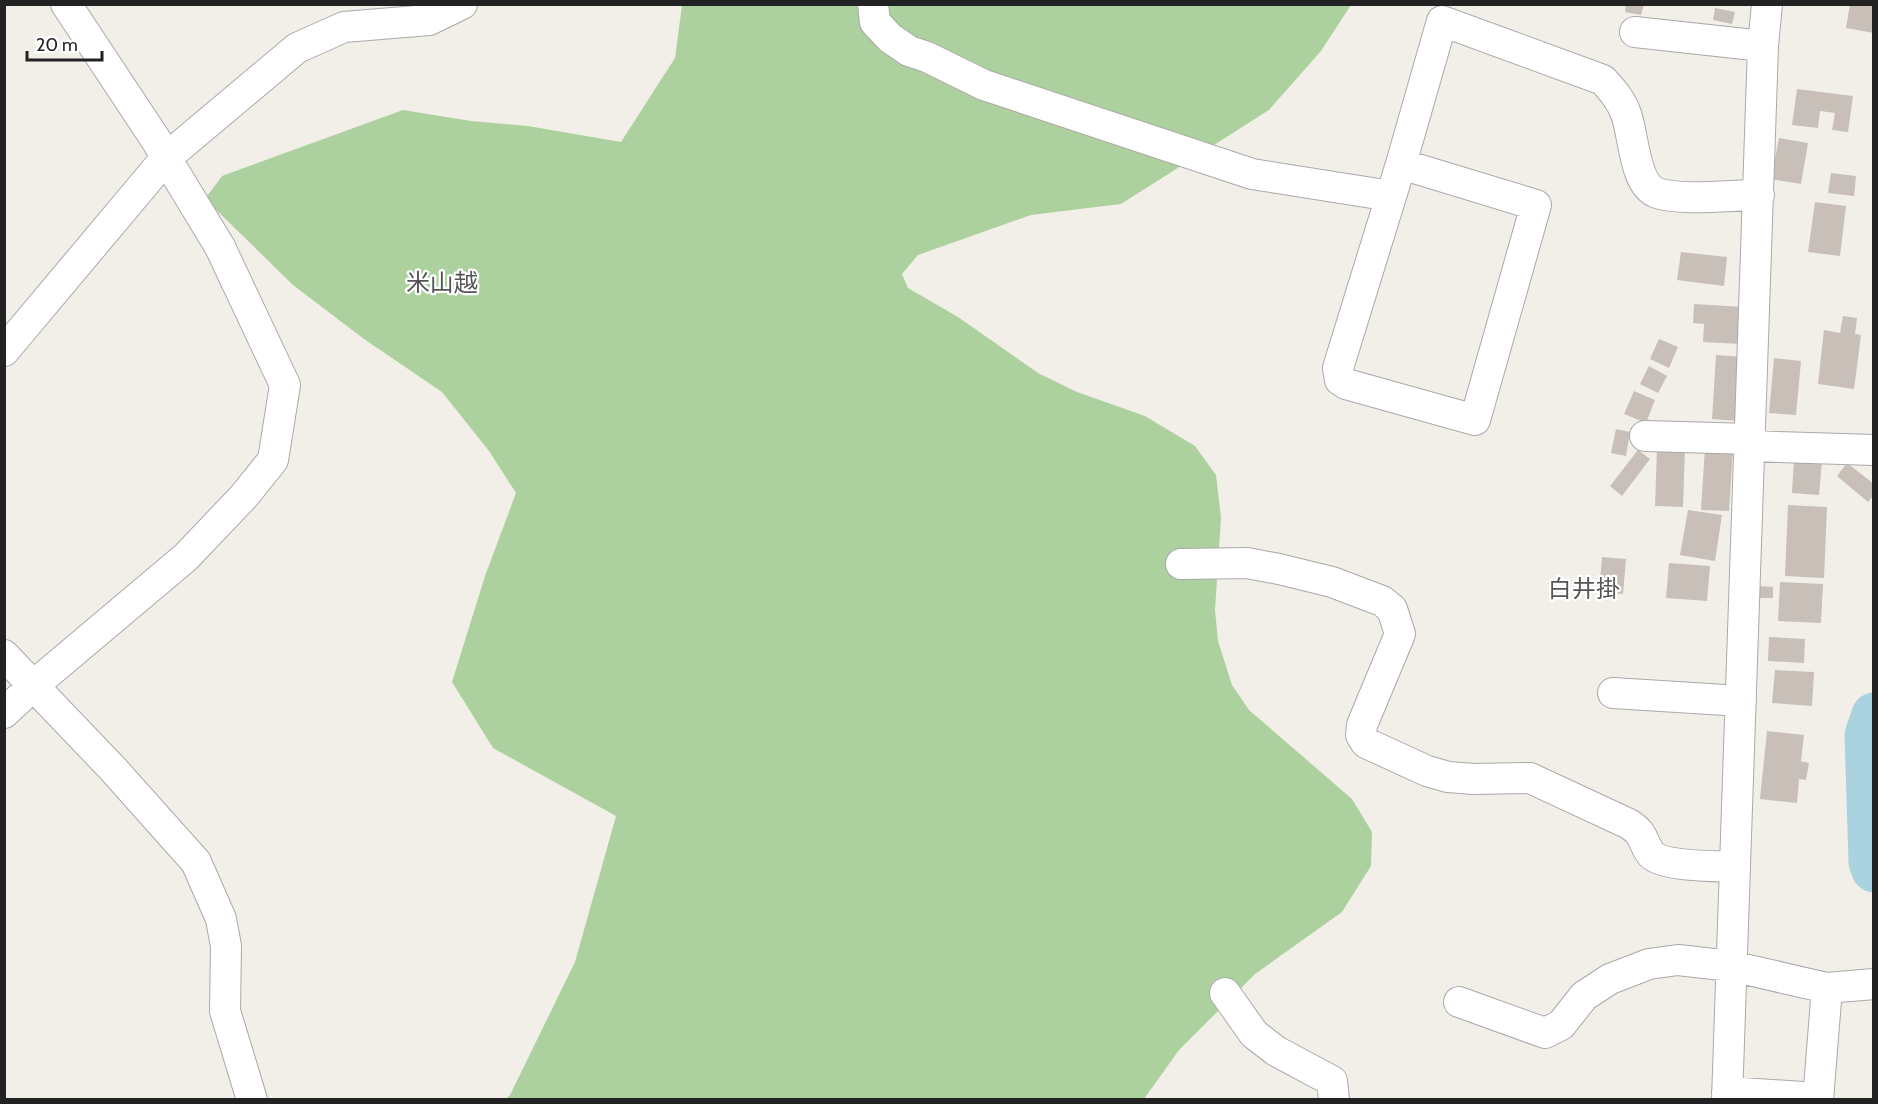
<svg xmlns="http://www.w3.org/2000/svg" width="1878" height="1104" font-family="Cabin,'Noto Sans JP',sans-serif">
<rect width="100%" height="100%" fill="#f2efe9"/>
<path fill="#add19e" d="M682 5H1351L1321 51 1269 110 1121 204 1031 215 918 255 902 274 908 288 958 317 1038 373 1077 392 1145 416 1195 446 1216 475 1221 518 1215 610 1218 641 1232 685 1249 710 1352 799 1372 832 1371 866 1342 912 1255 974 1179 1050 1144 1099H506L510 1095 575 962 616 816 493 748 452 682 485 576 516 493 489 451 442 392 364 339 293 285 205 199 222 176 403 110 471 121 528 126 621 142 675 58Z"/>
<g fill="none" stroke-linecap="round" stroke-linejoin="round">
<path stroke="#aad3df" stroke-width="45" d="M1874 715 1867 735 1871 862 1874 870"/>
</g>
<path fill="#c7bfb8" d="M1626 4H1644L1641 15 1625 12Z
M1850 4 1874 5V33L1846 28Z
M1715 8 1735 12 1732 24 1713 20Z
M1797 89 1853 96 1848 132 1832 130 1835 113 1820 111 1818 128 1792 125Z
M1779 138 1808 143 1801 184 1771 179Z
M1831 173 1856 176 1854 196 1828 193Z
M1815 202 1846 206 1840 256 1808 252Z
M1681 252 1727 257 1724 286 1677 280Z
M1694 304 1744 307 1742 344 1703 342 1704 324 1693 323Z
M1843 316 1857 318 1855 334 1861 335 1854 389 1818 384 1824 330 1840 333Z
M1659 339 1678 347 1669 368 1650 359Z
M1716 355 1744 357 1739 421 1712 419Z
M1774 358 1801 361 1796 415 1769 413Z
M1649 366 1667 376 1658 393 1640 384Z
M1634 391 1655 400 1646 423 1624 414Z
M1616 429 1630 432 1626 456 1611 453Z
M1705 447 1733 449 1729 511 1701 510Z
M1657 448 1685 449 1683 507 1655 506Z
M1638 450 1650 459 1622 496 1610 486Z
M1794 458 1822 461 1819 495 1792 493Z
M1847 463 1874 484V495L1868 502 1837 476Z
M1788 505 1827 507 1824 578 1785 576Z
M1688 510 1722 515 1715 561 1680 555Z
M1602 557 1626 559 1623 594 1599 592Z
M1669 563 1710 566 1707 601 1666 598Z
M1780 582 1823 584 1821 623 1778 621Z
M1760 586 1773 587V598H1760Z
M1769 637 1805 639 1804 663 1768 661Z
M1775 670 1814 672 1812 706 1772 703Z
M1767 731 1804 735 1801 761 1809 763 1806 780 1799 779 1797 803 1760 799Z"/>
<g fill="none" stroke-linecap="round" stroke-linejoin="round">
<g stroke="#a9a9a9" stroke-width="32">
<path id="street" d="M873 4 875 22 890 38 909 51 927 57 984 85 1252 174 1391 196
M1635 32 1763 46
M1401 164 1536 205 1475 420 1346 384 1340 380 1338 368 1401 164 1442 21 1603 80C1613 91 1621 100 1626 114 1634 135 1634 185 1657 193 1679 201 1733 195 1759 195
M4 351 166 158 297 48 344 27 429 20 462 4
M1645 436 1751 439
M1750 446 1874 450
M1181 564 1247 563 1279 569 1332 582 1382 601 1392 609 1400 634 1362 725 1361 735 1366 743 1427 771 1448 777 1474 779 1530 778 1629 824C1646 835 1641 841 1651 854 1663 867 1717 866 1735 867
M4 655 113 769 196 862 221 919 226 946 225 1011 252 1100
M1613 693 1741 701
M4 713 34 685 186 557 244 496 273 460 285 385 220 247 166 158 158 143 66 4
M1225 993 1254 1034 1276 1051 1332 1081 1334 1100
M1459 1002 1545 1033 1561 1025 1584 996 1610 979 1649 964 1678 960 1731 966 1827 988 1874 984
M1727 1092 1818 1098
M1727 1100 1763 46 1767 4
M1818 1100 1827 988"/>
</g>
<use href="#street" stroke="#fff" stroke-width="30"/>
</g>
<g text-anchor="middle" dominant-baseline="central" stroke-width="4.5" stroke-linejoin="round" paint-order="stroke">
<g font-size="24" fill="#555" stroke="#fff">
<text x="442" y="282">米山越</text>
<text x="1584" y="588">白井掛</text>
</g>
</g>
<rect width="1878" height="1104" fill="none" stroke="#222222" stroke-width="12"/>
<path d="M27 51v9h75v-9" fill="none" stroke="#222222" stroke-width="3"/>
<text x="36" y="51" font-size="18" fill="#222222" stroke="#ffffff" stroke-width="4.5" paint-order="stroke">20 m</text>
</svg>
